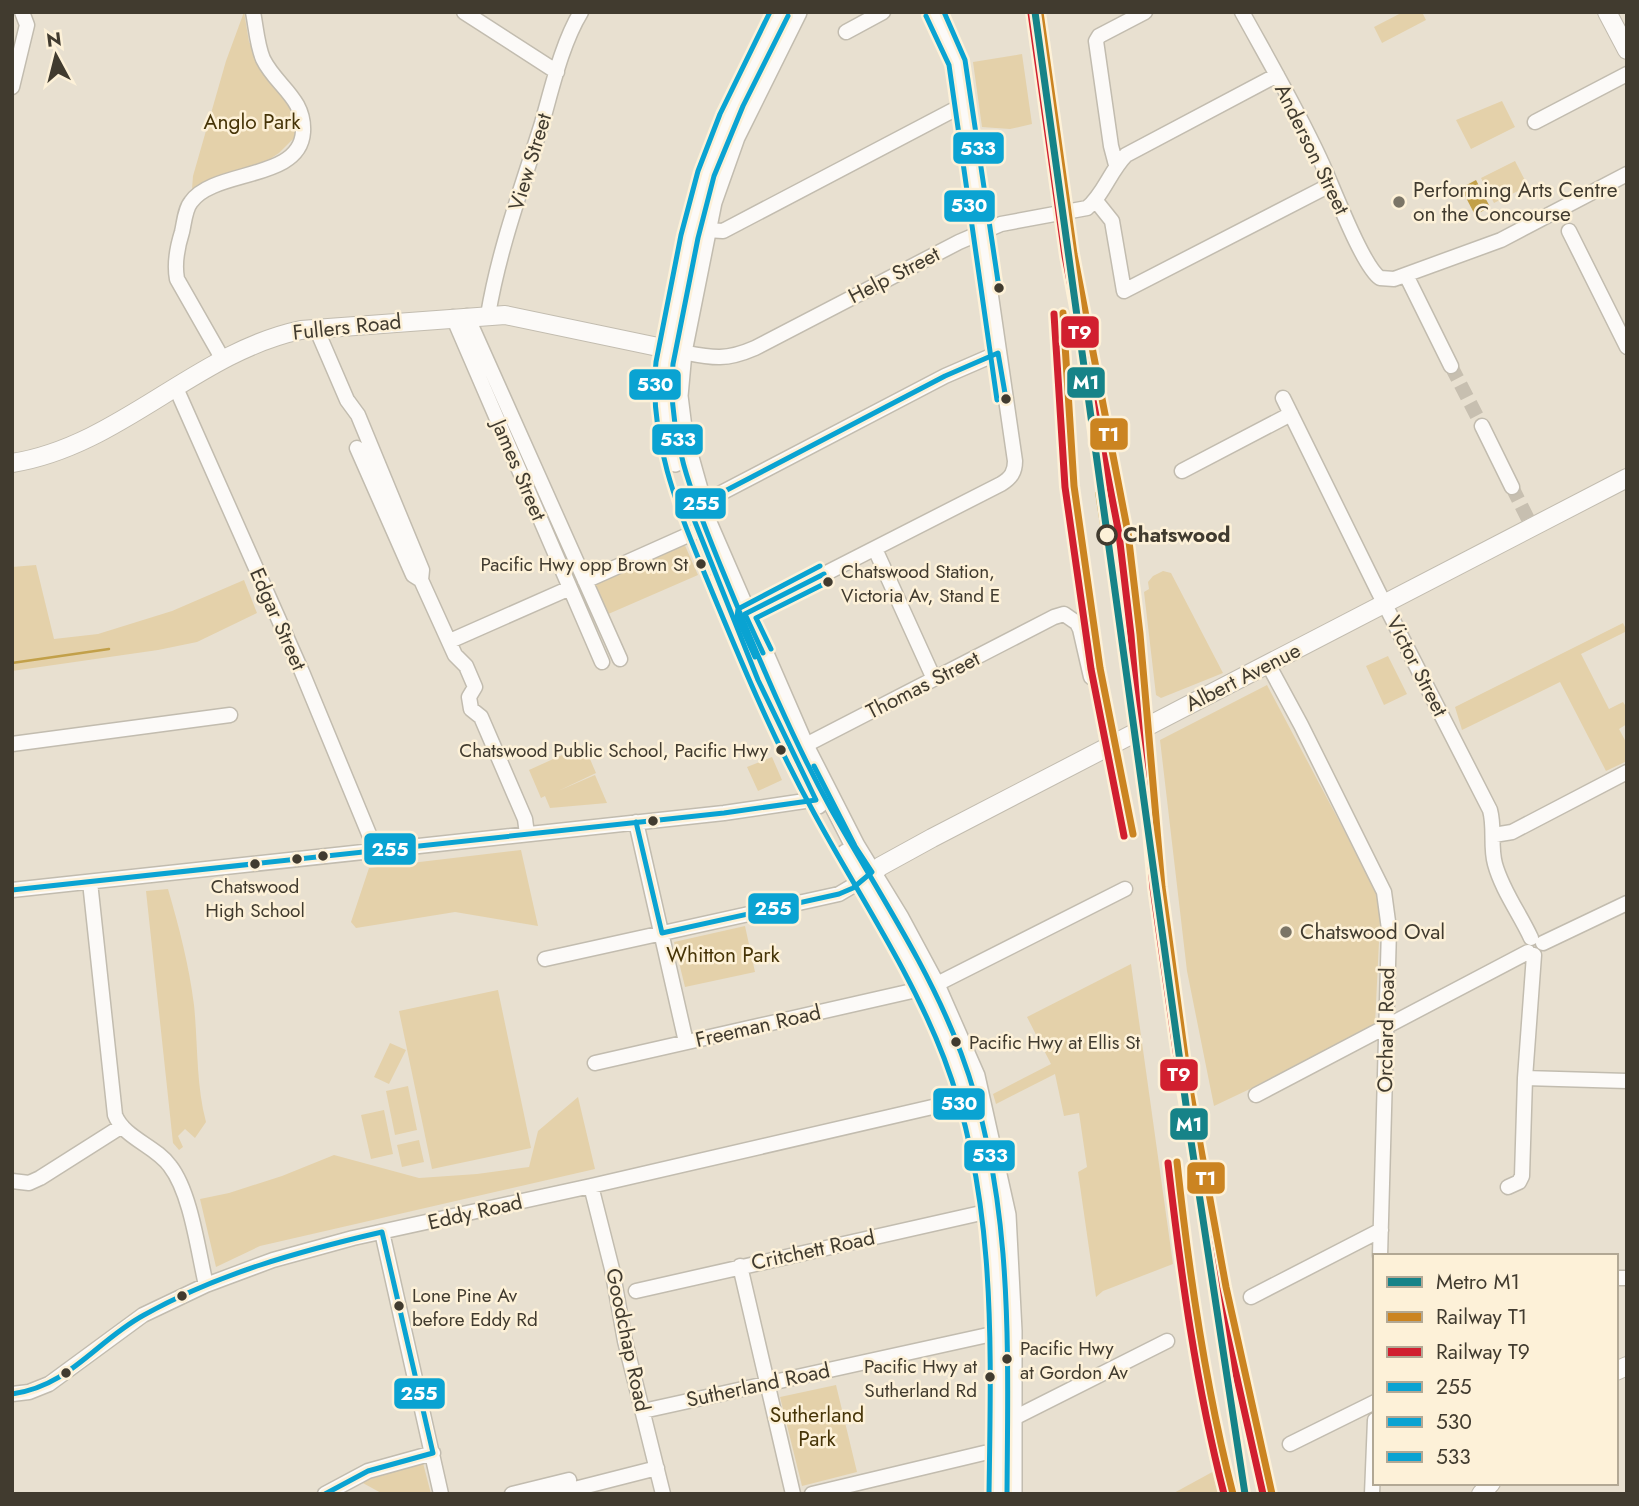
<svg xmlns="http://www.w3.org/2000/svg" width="1639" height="1506" font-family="Jost,sans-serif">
<rect width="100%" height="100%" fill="#e8e0d0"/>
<path fill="#e4d1aa" d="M244 12 249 42 295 114 297 135 279 153 270 159 192 189 193 176 226 61Z
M1403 12H1422L1426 20 1382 43 1374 27Z
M1022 54 1032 124 1010 129 982 127 973 62Z
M1502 101 1515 127 1471 149 1456 120Z
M1515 161 1528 186 1494 203 1481 178Z
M683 541 698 575 606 615 591 581Z
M36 565 54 639 98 634 172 611 244 580 257 613 197 642 158 650 12 671V567Z
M1163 571 1171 573 1223 673 1161 698 1156 695 1144 592 1149 589 1148 582 1153 576Z
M1623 623 1627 631 1581 654 1609 709 1623 702 1627 708V724L1619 729 1627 744V761L1606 771 1560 682 1462 730 1455 707Z
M1388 656 1407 694 1384 705 1366 666Z
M1267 685 1381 900 1375 1024 1313 1059 1214 1106 1187 971 1160 740Z
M584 745 596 773 558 791 595 775 607 803 550 808 545 796 541 798 529 770Z
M772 757 782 780 758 791 747 767Z
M521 850 538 926 455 912 356 928 351 922 369 868Z
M168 889C179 927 189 965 194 1005 198 1044 196 1084 206 1122L195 1138 185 1129 178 1136 183 1147 179 1150 173 1143 146 891Z
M745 926 755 972 685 987 674 942Z
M1131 964 1173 1264 1103 1291 1096 1297 1078 1172 1087 1167 1079 1113 1064 1116 1055 1074 996 1104 993 1094 1051 1064 1027 1017Z
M498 990 531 1148 432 1169 399 1011Z
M390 1043 406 1050 389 1084 374 1077Z
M408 1086 417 1130 395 1135 386 1091Z
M578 1097 595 1169 260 1246 216 1267 200 1199 229 1193 282 1176 334 1155 419 1178 477 1174 529 1167 538 1131Z
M384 1110 393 1154 371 1159 361 1115Z
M419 1140 424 1162 402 1167 397 1145Z
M836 1385 857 1472 802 1486 780 1397Z
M423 1463 431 1494H383L361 1482Z
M1216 1470 1223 1494H1172Z"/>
<path fill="#c2a049" d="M1476 180 1490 207 1475 215 1461 188Z
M1111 490 1119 542 1103 545 1095 492Z"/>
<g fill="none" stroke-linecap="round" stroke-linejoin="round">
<path stroke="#c2a049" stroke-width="2.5" d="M12 663 109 649"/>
<path stroke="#c7bfb0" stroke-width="14" stroke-dasharray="14 7" stroke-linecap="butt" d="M1451 366 1482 426
M1512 487 1532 527"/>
<g stroke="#c2bcaf" stroke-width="17">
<path id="minor" d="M464 12 557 72
M1242 12C1269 61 1297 109 1320 159 1331 182 1362 266 1380 278L1394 279 1501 240 1627 174
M846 32 883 12
M12 87 27 25 22 12
M1535 122 1627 74
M1116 165 1111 146 1096 41 1099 36 1145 12
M1096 201 1112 221 1124 291 1330 185
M706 230 723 231 963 105
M1569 231 1627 347
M1406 275 1451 366
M488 315C499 249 522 187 542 123 552 88 562 43 581 12
M467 316 620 659
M453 317 602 662
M316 328 347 400 358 415 422 570 421 580 455 655 466 666 475 687 469 697 471 709 481 717 525 819 527 834
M682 352C713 358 725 361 755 348L959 242 1001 224 1087 208C1104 194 1110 171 1126 155L1277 75
M222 358 177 279C174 263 177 248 182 232 184 224 185 209 191 202 214 169 300 181 303 132 305 98 276 86 263 59 257 45 256 27 253 12
M176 388 302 672 376 851
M1283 398 1378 591 1490 810C1495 828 1490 846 1495 864 1502 890 1520 914 1531 938
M1482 426 1512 487
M357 448 413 575 421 580
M1182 471 1291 414
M689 507 700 504 945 376 998 353
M875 549 934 679
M585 581 697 531
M740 617 1001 484C1011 478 1015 472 1015 461L957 62 943 31 930 12
M450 641 570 588
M1268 664 1301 725 1384 892 1389 929 1380 1256
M12 744 230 715
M796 750 1054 617 1064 614 1077 623 1080 629 1091 677
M636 822 686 1042
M1494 835 1512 832 1627 772
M90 882 115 1115C124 1138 156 1146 170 1166 191 1193 198 1251 206 1285
M12 890 724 813 825 798
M1543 943 1627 903
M545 959 839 894 861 881
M935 985 1125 889
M595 1063 921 989
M1525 1078 1627 1081
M1256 1095 1528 952
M12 1181 29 1183 40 1178 122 1126
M591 1186 612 1269 625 1341 663 1494
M1508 1187 1519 1182 1522 1176 1525 1078 1534 955
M382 1232 441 1494
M740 1266 793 1494
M1616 1278H1627
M636 1291 990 1211
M1251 1297 1381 1230
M12 1394 29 1392 49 1384 143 1315 206 1285 273 1260 353 1238 591 1186 967 1099
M643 1411 997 1333
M1012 1419 1167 1341
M1290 1444 1375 1402
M325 1494 368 1471 433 1453
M512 1494 569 1480
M555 1494 657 1468
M812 1494 984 1453 998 1452
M1372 1494 1375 1420"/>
</g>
<g stroke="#c2bcaf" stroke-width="20">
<path id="major" d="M1607 12 1627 50
M12 463C120 446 196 352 301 330L505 315 682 352
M861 881 881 866 932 838 1627 478
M1616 1371 1627 1366
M1481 1494 1491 1483"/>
</g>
<g stroke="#c2bcaf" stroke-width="22">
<path id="highway" d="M797 12 735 137 712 202 682 352 678 396 683 436 708 525 804 746 855 846 899 918 935 985 975 1076 1006 1215 1012 1331V1494
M675 462 665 418 664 369 693 219 720 135 780 12
M717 583 758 680 818 804
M846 854C883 920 925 986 953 1057 1007 1194 999 1349 998 1494"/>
</g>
<use href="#minor" stroke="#fcfaf8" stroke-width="14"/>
<use href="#major" stroke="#fcfaf8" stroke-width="18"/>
<use href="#highway" stroke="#fcfaf8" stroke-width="19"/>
<g stroke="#fdf1d8" stroke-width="10">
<path id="bus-1" d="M763 653 745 614 824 574
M636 822 662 933 839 894 853 888 872 872 855 846 814 766
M12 890 724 813 816 800 758 680 689 507 700 504 945 376 998 353 1006 399
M382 1232 433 1453
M12 1394C70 1386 96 1341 144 1315 217 1274 300 1251 382 1232
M325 1494 368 1471 433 1453"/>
</g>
<g stroke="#fdf1d8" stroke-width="10">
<path id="bus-2" d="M770 12 720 114 698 171 681 235 656 362C648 437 678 509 706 577 739 657 772 737 814 813 858 894 911 972 944 1058 997 1197 991 1348 989 1494
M926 16 949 65 997 400
M771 649 756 618 828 582"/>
</g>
<g stroke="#fdf1d8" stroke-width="10">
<path id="bus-3" d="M944 12 965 60 999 288
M788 16 743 106 714 176 698 238 673 364C666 435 695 503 721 567 755 649 788 731 831 809 876 889 929 967 961 1053 1014 1194 1008 1346 1007 1494
M755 657 737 617 738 609 820 566"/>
</g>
<use href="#bus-1" stroke="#0aa3d2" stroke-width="5"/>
<use href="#bus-2" stroke="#0aa3d2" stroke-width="5"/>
<use href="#bus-3" stroke="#0aa3d2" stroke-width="5"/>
<g stroke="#fdf1d8" stroke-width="12">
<path id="rail-1" d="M1040 12 1074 254 1128 533 1140 634 1162 887 1188 1078 1226 1287 1272 1494
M1063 313 1074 486 1100 668 1133 834
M1177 1162C1189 1274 1205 1385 1233 1494"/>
</g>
<g stroke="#fdf1d8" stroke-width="12">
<path id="rail-2" d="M1031 13 1065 256 1119 534 1131 635 1153 888 1180 1079 1217 1289 1263 1494
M1054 314 1065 487 1091 669 1124 836
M1168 1163C1181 1275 1196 1385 1224 1494"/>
</g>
<use href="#rail-1" stroke="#cb8421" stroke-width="7"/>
<use href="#rail-2" stroke="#d11f2f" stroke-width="7"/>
<g stroke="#fdf1d8" stroke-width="12">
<path id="metro-1" d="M1035 12 1191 1141 1245 1494"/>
</g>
<use href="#metro-1" stroke="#168388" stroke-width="7"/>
</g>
<g fill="#7b7567" stroke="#fdf1d8" stroke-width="2.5">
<circle cx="1399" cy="202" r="7"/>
<circle cx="1286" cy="932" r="7"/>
</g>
<g fill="#413b2f" stroke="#fdf1d8" stroke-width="2.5">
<circle cx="999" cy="288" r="6"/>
<circle cx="1006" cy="399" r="6"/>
<circle cx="701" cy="564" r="6"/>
<circle cx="828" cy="582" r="6"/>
<circle cx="781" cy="750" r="6"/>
<circle cx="653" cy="821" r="6"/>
<circle cx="323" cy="856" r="6"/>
<circle cx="297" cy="859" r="6"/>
<circle cx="255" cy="864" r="6"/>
<circle cx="956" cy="1042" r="6"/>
<circle cx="182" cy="1296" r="6"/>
<circle cx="399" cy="1306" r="6"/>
<circle cx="1007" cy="1359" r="6"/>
<circle cx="66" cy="1373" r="6"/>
<circle cx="990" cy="1377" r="6"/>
</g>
<circle fill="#fdf1d8" stroke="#413b2f" stroke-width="3.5" cx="1107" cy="535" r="9"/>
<g text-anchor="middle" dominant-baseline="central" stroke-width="5" stroke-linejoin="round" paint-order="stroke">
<g font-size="19" fill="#413b2f" stroke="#fdf1d8" text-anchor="start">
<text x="688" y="564" text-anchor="end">Pacific Hwy opp Brown St</text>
<text x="841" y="571">Chatswood Station,<tspan x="841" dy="24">Victoria Av, Stand E</tspan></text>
<text x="768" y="750" text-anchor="end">Chatswood Public School, Pacific Hwy</text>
<text x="255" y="886" text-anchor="middle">Chatswood<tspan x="255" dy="24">High School</tspan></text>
<text x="969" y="1042">Pacific Hwy at Ellis St</text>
<text x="412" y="1295">Lone Pine Av<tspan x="412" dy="24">before Eddy Rd</tspan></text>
<text x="1020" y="1348">Pacific Hwy<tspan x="1020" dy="24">at Gordon Av</tspan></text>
<text x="977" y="1366" text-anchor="end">Pacific Hwy at<tspan x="977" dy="24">Sutherland Rd</tspan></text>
</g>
<g font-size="21" fill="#463407" stroke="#fdf1d8">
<text x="252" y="122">Anglo Park</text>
<text x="723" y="955">Whitton Park</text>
<text x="817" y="1415">Sutherland<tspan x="817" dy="24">Park</tspan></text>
</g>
<g font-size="21" fill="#413b2f" stroke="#fdf1d8">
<text transform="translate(1312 149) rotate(64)">Anderson Street</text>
<text transform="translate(530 162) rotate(-73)">View Street</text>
<text transform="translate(894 275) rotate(-27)">Help Street</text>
<text transform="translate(347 327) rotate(-6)">Fullers Road</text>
<text transform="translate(519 470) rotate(67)">James Street</text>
<text transform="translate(278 619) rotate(66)">Edgar Street</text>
<text transform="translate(1417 666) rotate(63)">Victor Street</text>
<text transform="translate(1243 677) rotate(-27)">Albert Avenue</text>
<text transform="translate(923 685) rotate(-27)">Thomas Street</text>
<text transform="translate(758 1026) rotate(-13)">Freeman Road</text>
<text transform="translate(1386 1030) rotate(-89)">Orchard Road</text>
<text transform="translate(475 1212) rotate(-13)">Eddy Road</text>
<text transform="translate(813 1250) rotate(-12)">Critchett Road</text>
<text transform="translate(628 1340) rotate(78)">Goodchap Road</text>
<text transform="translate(758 1385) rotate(-12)">Sutherland Road</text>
</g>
<g font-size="21" fill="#413b2f" stroke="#fdf1d8" text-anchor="start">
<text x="1413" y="190">Performing Arts Centre<tspan x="1413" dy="24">on the Concourse</tspan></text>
<text x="1300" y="932">Chatswood Oval</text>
</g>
<g font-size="21" font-weight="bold" fill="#413b2f" stroke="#fdf1d8" text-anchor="start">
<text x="1123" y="535">Chatswood</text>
</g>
</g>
<g stroke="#fdf1d8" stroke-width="2.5">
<rect x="952" y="131" width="53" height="34" rx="7" fill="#0aa3d2"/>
<rect x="943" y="189" width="53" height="34" rx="7" fill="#0aa3d2"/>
<rect x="1060" y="315" width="40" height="34" rx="7" fill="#d11f2f"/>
<rect x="1066" y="366" width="40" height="33" rx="7" fill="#168388"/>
<rect x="628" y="368" width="54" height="33" rx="7" fill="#0aa3d2"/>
<rect x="1089" y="417" width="40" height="34" rx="7" fill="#cb8421"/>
<rect x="651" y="423" width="53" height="33" rx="7" fill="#0aa3d2"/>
<rect x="674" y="487" width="53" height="33" rx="7" fill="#0aa3d2"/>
<rect x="363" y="832" width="54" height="34" rx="7" fill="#0aa3d2"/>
<rect x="747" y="892" width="53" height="33" rx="7" fill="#0aa3d2"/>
<rect x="1159" y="1058" width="40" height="34" rx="7" fill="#d11f2f"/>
<rect x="932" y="1087" width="54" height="34" rx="7" fill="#0aa3d2"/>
<rect x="1169" y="1107" width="40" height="34" rx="7" fill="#168388"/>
<rect x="963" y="1139" width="53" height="33" rx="7" fill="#0aa3d2"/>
<rect x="1186" y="1161" width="40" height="34" rx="7" fill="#cb8421"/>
<rect x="393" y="1377" width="53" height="33" rx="7" fill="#0aa3d2"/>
</g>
<g font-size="19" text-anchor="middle" font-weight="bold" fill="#fff">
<text x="978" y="155">533</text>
<text x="969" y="212">530</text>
<text x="1080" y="339">T9</text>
<text x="1086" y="389">M1</text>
<text x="655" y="391">530</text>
<text x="1109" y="441">T1</text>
<text x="678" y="446">533</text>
<text x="701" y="510">255</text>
<text x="390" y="856">255</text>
<text x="773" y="915">255</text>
<text x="1179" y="1081">T9</text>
<text x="959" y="1110">530</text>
<text x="1189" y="1131">M1</text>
<text x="990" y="1162">533</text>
<text x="1206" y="1185">T1</text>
<text x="419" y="1400">255</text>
</g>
<rect width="1639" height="1506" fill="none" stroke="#413b2f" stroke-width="28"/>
<rect x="1373" y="1254" width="245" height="231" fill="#fdf1d8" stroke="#b2a894" stroke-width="2"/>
<rect x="1387" y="1277" width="35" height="10" fill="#168388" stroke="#b2a894" stroke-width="2"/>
<text x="1436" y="1289" font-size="21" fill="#413b2f">Metro M1</text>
<rect x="1387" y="1312" width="35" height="10" fill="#cb8421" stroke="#b2a894" stroke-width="2"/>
<text x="1436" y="1324" font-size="21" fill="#413b2f">Railway T1</text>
<rect x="1387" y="1347" width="35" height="10" fill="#d11f2f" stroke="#b2a894" stroke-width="2"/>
<text x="1436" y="1359" font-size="21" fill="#413b2f">Railway T9</text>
<rect x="1387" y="1382" width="35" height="10" fill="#0aa3d2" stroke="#b2a894" stroke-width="2"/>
<text x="1436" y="1394" font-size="21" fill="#413b2f">255</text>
<rect x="1387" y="1417" width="35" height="10" fill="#0aa3d2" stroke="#b2a894" stroke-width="2"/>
<text x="1436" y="1429" font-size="21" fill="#413b2f">530</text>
<rect x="1387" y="1452" width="35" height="10" fill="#0aa3d2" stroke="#b2a894" stroke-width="2"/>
<text x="1436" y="1464" font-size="21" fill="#413b2f">533</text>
<g transform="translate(56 56) rotate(353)" stroke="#fdf1d8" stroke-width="5" paint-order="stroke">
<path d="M0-5L12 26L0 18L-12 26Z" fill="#413b2f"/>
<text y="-10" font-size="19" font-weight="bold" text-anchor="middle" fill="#413b2f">N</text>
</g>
</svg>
